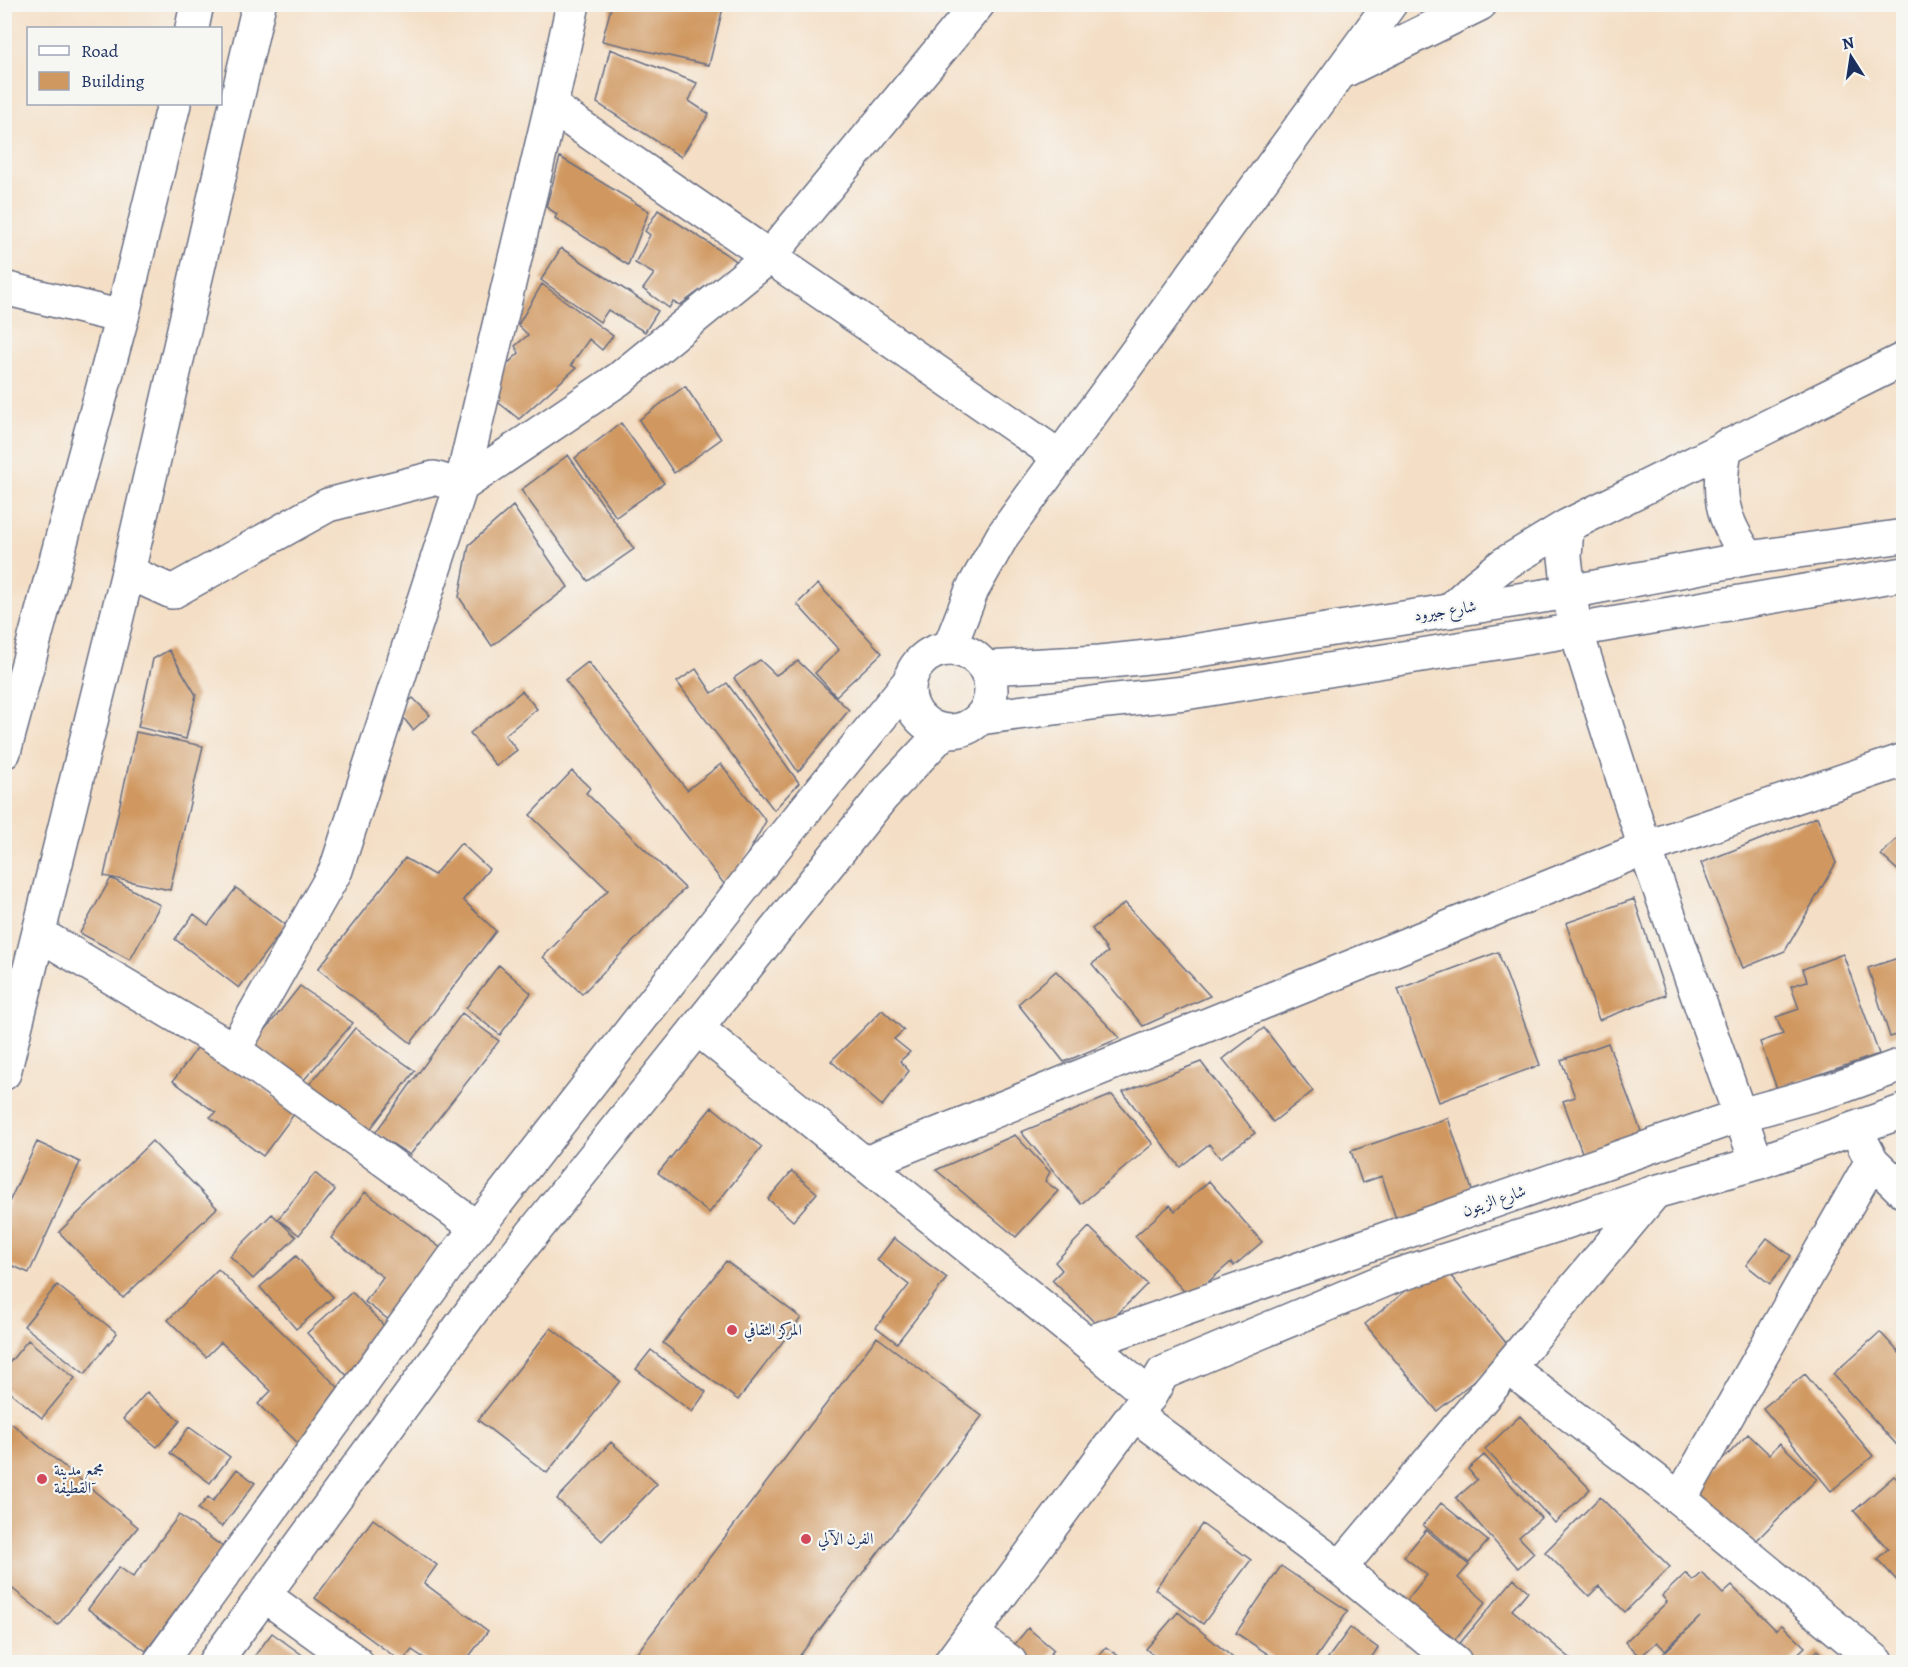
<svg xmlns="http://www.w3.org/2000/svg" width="1908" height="1667" font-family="Alegreya,Amiri,serif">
<rect width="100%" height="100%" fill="#f6f6f2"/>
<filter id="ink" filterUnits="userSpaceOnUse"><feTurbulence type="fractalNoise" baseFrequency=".0167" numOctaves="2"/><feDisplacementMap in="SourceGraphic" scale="12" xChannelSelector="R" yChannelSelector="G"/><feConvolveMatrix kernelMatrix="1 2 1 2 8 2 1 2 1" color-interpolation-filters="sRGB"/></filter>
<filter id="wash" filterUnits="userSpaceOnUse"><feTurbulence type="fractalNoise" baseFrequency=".008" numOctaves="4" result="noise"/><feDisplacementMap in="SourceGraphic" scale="24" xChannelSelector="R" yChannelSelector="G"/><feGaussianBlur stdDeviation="1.35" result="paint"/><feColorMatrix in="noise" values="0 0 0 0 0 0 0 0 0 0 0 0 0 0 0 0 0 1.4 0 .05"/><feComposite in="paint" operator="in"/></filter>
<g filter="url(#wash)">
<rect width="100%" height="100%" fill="#f4dfc6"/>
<g id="blocks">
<path fill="#d09861" d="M612 4H724L709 65 602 41Z
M610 49 697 83 689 101 709 114 681 157 597 103Z
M560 157 649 211 628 265 555 218 557 214 546 207Z
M658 210 738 262 680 305 673 302 669 308 643 289 654 274 635 263 650 235 645 231Z
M561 248 658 311 645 332 608 310 600 322 541 280Z
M542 284 613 336 602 350 589 339 571 365 576 368 519 419 494 399 502 369 519 353 515 346 528 335 518 325Z
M685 386 721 439 674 473 639 420Z
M621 423 664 483 616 517 575 458Z
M568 455 634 549 588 581 521 490Z
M513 506 568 587 492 646 459 597 469 545Z
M818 584 882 653 836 696 815 673 839 650 797 604Z
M169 650 196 695 186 739 138 727 153 659Z
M760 660 776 675 798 661 849 710 798 772 734 678Z
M588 662 687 790 721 764 766 821 728 889 565 680Z
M696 669 712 693 727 683 799 783 774 810 677 682Z
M522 691 537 709 505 735 517 750 496 766 470 733Z
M413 698 430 715 413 730 398 711Z
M136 732 203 746 170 890 104 876Z
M572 771 590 788 586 793 685 888 582 994 543 957 608 890 530 815Z
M1817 817 1836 863 1785 951 1743 968 1701 863Z
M1904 831V876L1881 855Z
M461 843 489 869 463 900 496 931 411 1043 318 969 405 858 434 875Z
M111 878 160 905 130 960 80 933Z
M236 888 286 925 239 988 175 939 194 914 208 925Z
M1634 899 1666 995 1599 1020 1566 923Z
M1125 903 1210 996 1143 1026 1092 964 1108 952 1092 929Z
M1498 952 1540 1065 1439 1102 1398 989Z
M1843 954 1879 1054 1777 1089 1760 1042 1783 1034 1776 1017 1799 1009 1791 986 1807 981 1803 969Z
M1904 956V1032L1890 1037 1868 968Z
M499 965 531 993 500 1035 466 1008Z
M1056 971 1120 1038 1064 1062 1018 1004Z
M300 986 353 1023 303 1081 251 1048Z
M882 1010 904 1030 894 1039 910 1052 900 1061 909 1071 882 1106 831 1061Z
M462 1013 499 1041 410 1155 375 1133Z
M355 1028 415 1071 368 1132 308 1086Z
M1264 1028 1313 1091 1273 1122 1223 1059Z
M1608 1043 1642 1134 1583 1155 1563 1101 1575 1097 1561 1060Z
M200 1044 295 1113 263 1156 210 1117 216 1113 173 1081Z
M1201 1062 1255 1133 1220 1158 1209 1144 1180 1167 1123 1092Z
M1112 1095 1153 1144 1081 1204 1021 1132Z
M712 1107 762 1147 709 1213 658 1173Z
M1448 1118 1475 1199 1398 1225 1382 1176 1362 1183 1351 1151Z
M1015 1135 1050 1172 1045 1181 1058 1191 1016 1237 936 1170Z
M152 1141 217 1208 123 1298 59 1232Z
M37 1142 80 1162 29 1273 4 1262V1213Z
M792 1171 817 1193 793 1221 768 1199Z
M315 1173 335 1190 299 1235 278 1219Z
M1209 1181 1262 1242 1234 1266 1231 1262 1190 1298 1135 1236 1170 1205 1175 1211Z
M365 1192 442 1249 389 1320 365 1302 383 1277 331 1238Z
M272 1214 296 1237 253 1279 230 1256Z
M1089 1227 1147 1284 1102 1330 1052 1280 1062 1270 1055 1262Z
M894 1238 947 1278 897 1343 876 1327 909 1285 877 1260Z
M1767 1238 1791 1256 1770 1284 1746 1265Z
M296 1256 333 1297 296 1329 260 1287Z
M726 1261 801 1318 738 1400 663 1343Z
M1440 1263 1512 1350 1437 1411 1365 1324Z
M218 1269 346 1395 299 1444 258 1404 271 1391 221 1342 206 1357 168 1320Z
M57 1285 117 1333 85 1374 24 1326Z
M352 1292 387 1329 352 1381 307 1333Z
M551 1328 620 1381 547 1473 478 1420Z
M1880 1332 1904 1358V1453L1833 1374Z
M877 1337 982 1416 795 1662H630Z
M28 1340 75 1378 42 1418 5 1388V1368Z
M651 1350 706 1392 692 1412 636 1369Z
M1805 1374 1873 1456 1831 1491 1763 1408Z
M147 1392 180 1421 157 1447 123 1419Z
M1520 1416 1590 1489 1555 1523 1485 1449Z
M11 1423 138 1527 58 1625 4 1582V1430Z
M189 1427 230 1457 210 1483 170 1453Z
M1748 1434 1769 1454 1780 1443 1817 1479 1753 1544 1695 1488Z
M611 1442 657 1484 602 1541 557 1499Z
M1484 1455 1541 1518 1519 1537 1534 1553 1518 1568 1456 1498 1477 1480 1468 1469Z
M237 1469 255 1483 222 1527 198 1509 208 1497 213 1501Z
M1894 1476 1904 1486V1588L1877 1559 1888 1549 1854 1511Z
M1600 1497 1670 1567 1625 1612 1599 1586 1589 1596 1545 1552Z
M1441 1503 1488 1541 1469 1563 1423 1525Z
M179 1515 223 1547 146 1651 88 1609 119 1567 133 1577Z
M373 1519 437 1565 424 1583 488 1631 465 1662H430L412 1650 402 1662 315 1598Z
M1202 1524 1251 1560 1203 1624 1155 1589Z
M1426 1530 1469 1565 1458 1578 1486 1602 1446 1650 1398 1611 1427 1575 1404 1557Z
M1281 1566 1348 1611 1313 1662H1280L1236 1633Z
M1686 1573 1693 1581 1702 1573 1723 1594 1732 1586 1776 1630 1782 1625 1805 1647 1789 1662H1655L1700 1617 1665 1650 1657 1642 1640 1657 1625 1642 1667 1602 1662 1596Z
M1514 1579 1528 1591 1512 1610 1575 1662H1456L1449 1656Z
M1178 1612 1238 1662H1161L1146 1649Z
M1028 1628 1054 1650 1043 1662H1024L1010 1650Z
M1350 1628 1378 1648 1368 1662H1325Z
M272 1633 312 1662H250Z
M1106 1647 1127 1662H1094Z
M1818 1650 1831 1662H1805Z"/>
</g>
</g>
<g filter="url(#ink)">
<use href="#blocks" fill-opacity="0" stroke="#676d82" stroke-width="1.5"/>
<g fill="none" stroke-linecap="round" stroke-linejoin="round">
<g stroke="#676d82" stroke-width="36">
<path id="minor" d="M1344 71 1480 4
M551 106 1060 457
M4 288 122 317
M461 486 619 379 770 256 978 4
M1567 526 1565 557 1569 592 1576 630 1645 848 1757 1163
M128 572 172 592 328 505 434 478 461 486
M1449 611 1476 586 1504 564 1567 526 1904 359
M949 649 972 590 1003 535 1390 4
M39 934 234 1050 477 1228
M698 1029 1087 1343 1150 1396
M234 1050 336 870 461 486 551 106 573 4
M1863 1144 1872 1161 1904 1192
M866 1163 1645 848 1904 760
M1087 1343 1741 1115 1841 1087 1904 1064
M1508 1367 1680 1499 1877 1662
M1134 1414 1340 1568 1455 1662
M1680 1499 1872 1161
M1340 1568 1655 1192
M265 1596 356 1662
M973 1634 1010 1662
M951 1662 1134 1414 1150 1396 1163 1373 1395 1276 1557 1225 1655 1192 1757 1163 1904 1111"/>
</g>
<g stroke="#676d82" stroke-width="36">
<path id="primary" d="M192 28 197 4
M1726 446C1716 492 1721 519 1749 558
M909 690a41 41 0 1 1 82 0a41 41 0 1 1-82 0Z
M985 668 1100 662 1167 655 1569 592 1749 558 1904 536
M980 718 1107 701 1185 693 1576 630 1904 574
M4 752 122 317 174 104
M4 1073 128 572 259 4
M160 1662 452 1260 767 857 909 682
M215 1662 485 1293 882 797 944 731"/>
</g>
<use href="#minor" stroke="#fff" stroke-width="33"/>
<use href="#primary" stroke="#fff" stroke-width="33"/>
</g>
</g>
<g fill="#d1495b" stroke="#f6f6f2" stroke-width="2">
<circle cx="732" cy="1330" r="6"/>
<circle cx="42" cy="1479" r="6"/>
<circle cx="806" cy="1539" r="6"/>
</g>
<g text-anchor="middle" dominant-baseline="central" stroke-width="4.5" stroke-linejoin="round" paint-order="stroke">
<g font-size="16" fill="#1b2f5e" stroke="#f6f6f2">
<text transform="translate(1445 611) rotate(-9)">شارع جيرود</text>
<text transform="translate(1494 1201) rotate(-19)">شارع الزيتون</text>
</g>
<g font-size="16" fill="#1b2f5e" stroke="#f6f6f2" text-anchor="start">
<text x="744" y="1330">المركز الثقافي</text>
<text x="54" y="1470">مجمع مدينة<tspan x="54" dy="18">القطيفة</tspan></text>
<text x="818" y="1539">الفرن اﻵلي</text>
</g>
</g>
<rect width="1908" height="1667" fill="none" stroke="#f6f6f2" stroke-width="24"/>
<rect x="27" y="27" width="195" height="78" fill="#f6f6f2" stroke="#9ea6b7" stroke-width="1.5"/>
<rect x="39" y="46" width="30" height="9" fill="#ffffff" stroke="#9ea6b7" stroke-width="1.5"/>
<text x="81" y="57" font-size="18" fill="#1b2f5e">Road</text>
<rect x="39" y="72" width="30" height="18" fill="#d09861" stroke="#9ea6b7" stroke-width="1.5"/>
<text x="81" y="87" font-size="18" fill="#1b2f5e">Building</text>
<g transform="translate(1851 57) rotate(348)" stroke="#f6f6f2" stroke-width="4.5" paint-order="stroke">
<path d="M0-4.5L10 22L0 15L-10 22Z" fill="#1b2f5e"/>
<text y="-9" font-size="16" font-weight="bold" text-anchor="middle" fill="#1b2f5e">N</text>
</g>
</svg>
